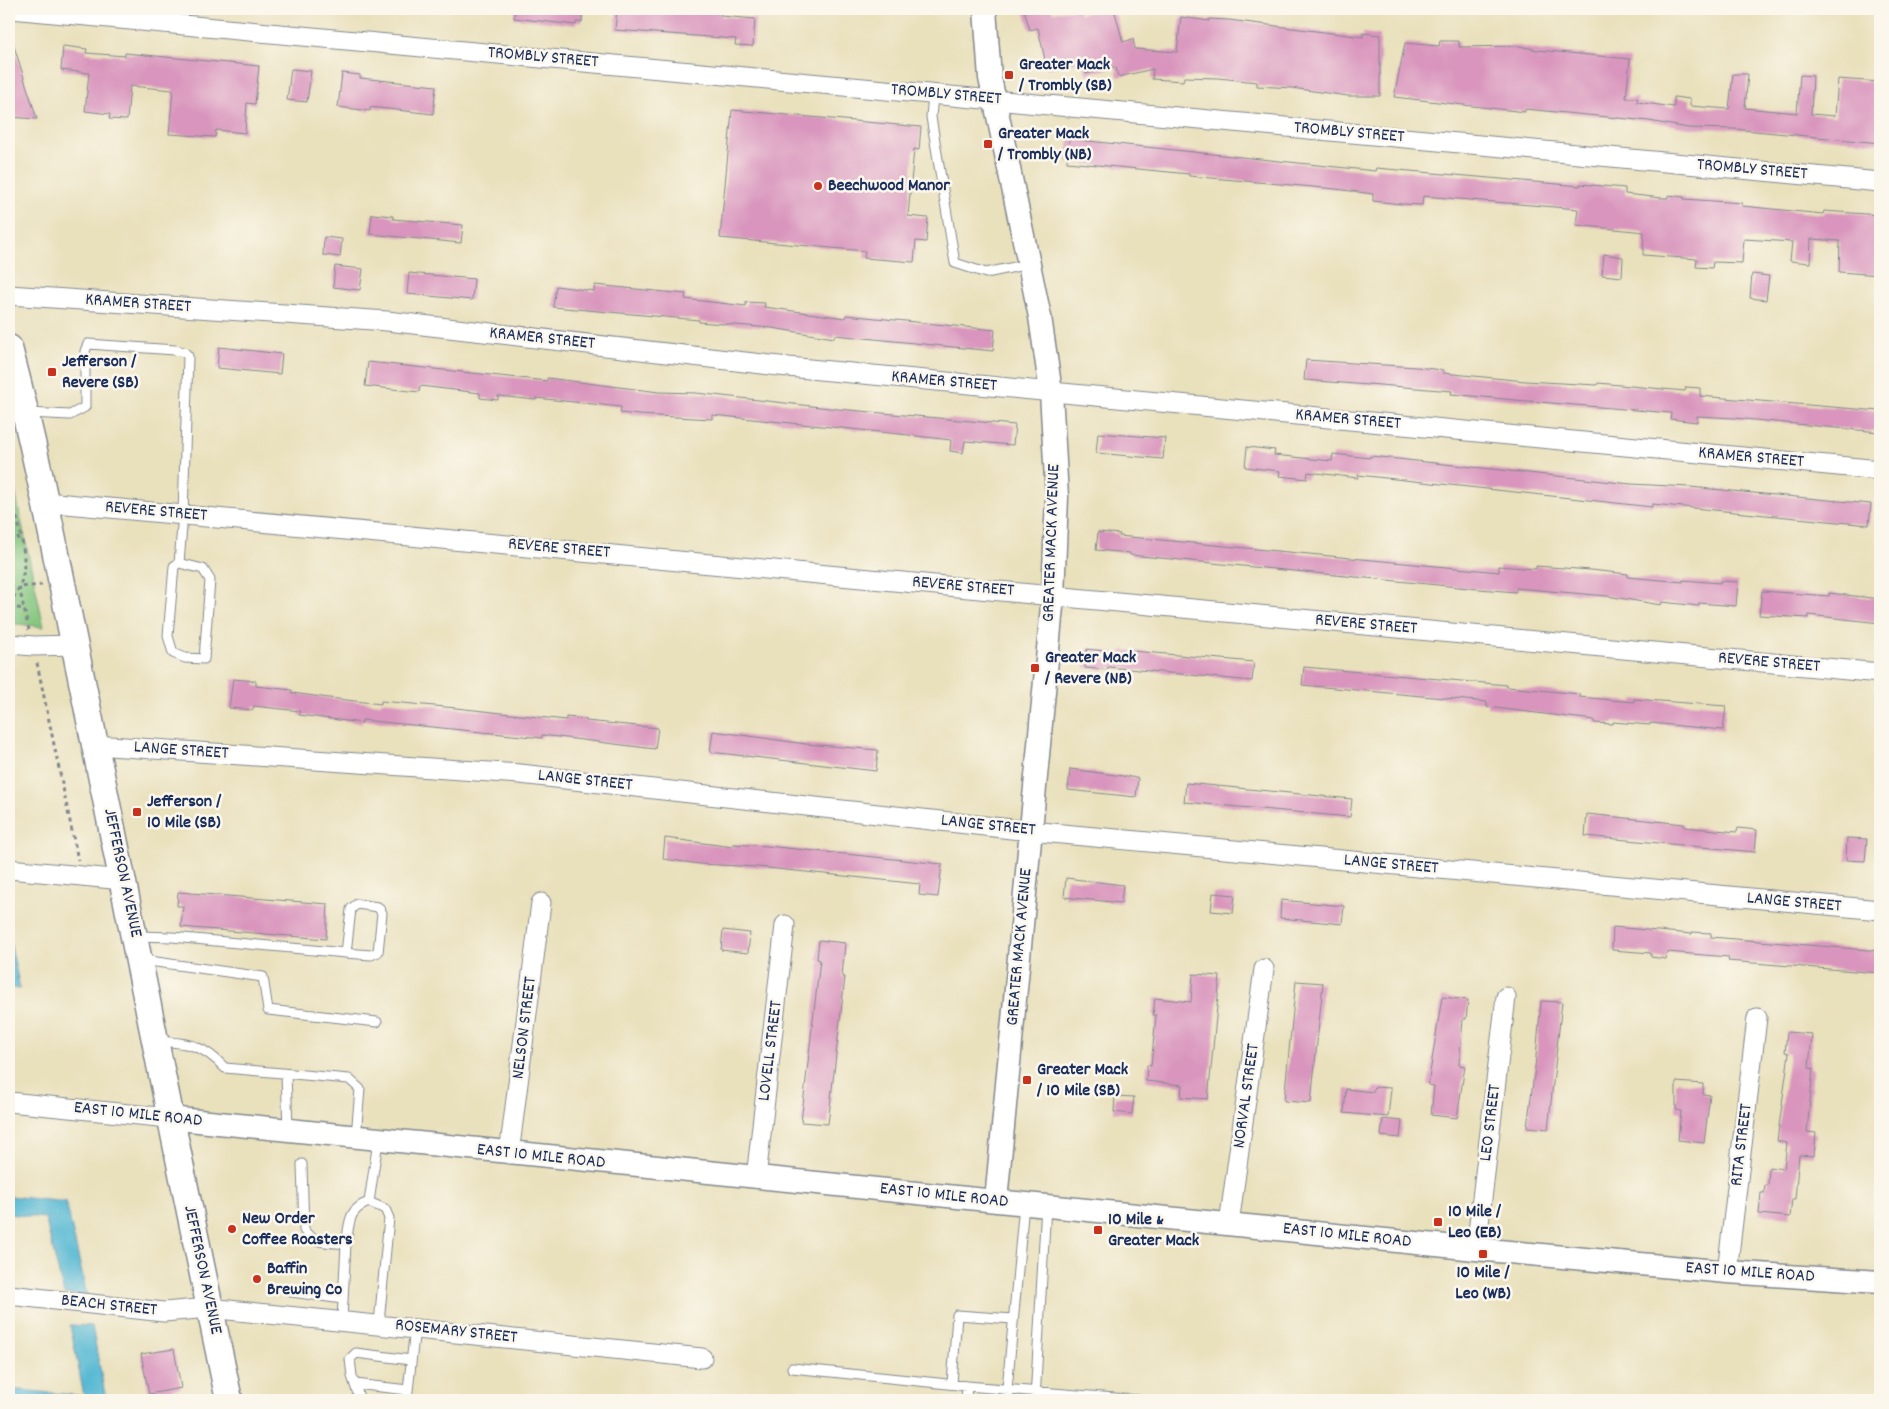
<svg xmlns="http://www.w3.org/2000/svg" width="1889" height="1409" font-family="Dekko,sans-serif">
<rect width="100%" height="100%" fill="#fbf7ec"/>
<filter id="ink" filterUnits="userSpaceOnUse"><feTurbulence type="fractalNoise" baseFrequency=".02" numOctaves="2"/><feDisplacementMap in="SourceGraphic" scale="10" xChannelSelector="R" yChannelSelector="G"/><feConvolveMatrix kernelMatrix="1 2 1 2 8 2 1 2 1" color-interpolation-filters="sRGB"/></filter>
<filter id="wash" filterUnits="userSpaceOnUse"><feTurbulence type="fractalNoise" baseFrequency=".0096" numOctaves="4" result="noise"/><feDisplacementMap in="SourceGraphic" scale="20" xChannelSelector="R" yChannelSelector="G"/><feGaussianBlur stdDeviation="1.12" result="paint"/><feColorMatrix in="noise" values="0 0 0 0 0 0 0 0 0 0 0 0 0 0 0 0 0 1.4 0 .05"/><feComposite in="paint" operator="in"/></filter>
<g filter="url(#wash)">
<rect width="100%" height="100%" fill="#e9e0bc"/>
<path fill="#84c67f" stroke="#507a6e" d="M9 464 44 627 9 623Z"/>
<path fill="#55b8d3" stroke="#387498" d="M9 936 20 989 9 988Z
M9 1196 66 1202 87 1296 64 1294 45 1218 9 1214Z
M70 1325 92 1326 106 1400H9V1389L84 1396Z"/>
<g id="blocks">
<path fill="#d995bd" d="M515 9H583L582 22H576V25L514 18Z
M617 9H706L721 10V16L755 19 753 46 735 45 736 39 615 30Z
M1032 9H1052L1053 12 1079 9 1080 14 1103 9H1114L1123 42 1133 39 1135 49 1177 52 1181 17 1209 21V19L1229 20 1363 37V33L1380 35V96H1348L1292 88 1257 86V82L1218 78 1184 77 1183 81 1152 79 1153 69 1118 77 1116 67 1086 74 1083 61 1047 69 1038 28 1030 30 1024 10Z
M12 40 37 119 9 117V41Z
M1440 41H1459V47L1519 46 1538 50 1630 59 1626 98H1638L1637 102 1674 107V97L1690 99V106L1729 109 1733 74H1748L1745 108 1797 113 1800 75 1813 76 1811 114 1835 116 1838 79 1880 82V143L1734 129 1688 128 1649 121 1525 109V112L1394 97 1405 43 1439 46Z
M63 46 87 49 86 53 125 56V53L259 66 255 104 247 103 245 133 216 130 215 137 169 134 173 90 130 86 127 120 109 119 110 114 85 111 89 73 61 70Z
M291 69 311 71 307 102 287 100Z
M342 73 360 75V78L436 86 433 114 370 107V111L338 107Z
M732 110 921 127 919 150 914 149 908 216 928 218 926 242 916 241 914 262 864 258 865 251 720 238Z
M1069 139 1375 171 1376 168 1580 186V184L1625 188V194L1662 198H1668V195L1684 197V199L1742 203V206L1823 214 1824 211 1880 215V275L1839 272 1840 241 1811 239 1810 263 1790 261 1792 242 1744 239 1742 263 1713 262 1712 268 1696 267 1697 259 1643 255 1644 232 1576 225 1578 209 1423 196 1422 205 1401 204 1373 201V194L1336 189 1189 176V174L1067 162Z
M372 214 393 216V219L463 225 461 243 370 234Z
M324 237 342 239 340 257 323 255Z
M1604 254 1623 257 1622 277 1602 275Z
M335 266 363 269 360 290 333 287Z
M409 273 474 279 472 300 407 294Z
M1752 274 1769 276 1766 300 1750 298Z
M595 285 686 294 685 299 746 306V302L765 303 764 307 845 318 846 315 995 330 993 351 835 335 834 338 772 328 699 322V320L553 307 556 286 594 291Z
M219 347 282 354 280 374 217 368Z
M1306 360 1416 367 1443 370V373L1525 381 1597 385 1598 383 1685 391 1686 387 1700 388V396L1880 411 1879 432 1734 418 1697 416V422L1670 419 1671 413 1515 400 1451 394 1452 391 1368 384V385L1304 380Z
M368 362 547 381V378L659 392 696 393 838 409 1015 425 1013 445 965 441 963 453 950 451 951 440 900 434 712 415V419L639 415 620 413 621 407 536 398V400L498 396V400L480 398V393L420 386 419 392 365 386Z
M1098 433 1165 438 1163 459 1096 453Z
M1247 447 1275 450 1274 455 1332 461 1333 454 1370 458V456L1631 484 1690 487 1871 504 1869 525 1652 504V507L1625 504 1358 475V478L1308 472 1307 479 1279 476 1280 471 1245 467Z
M1098 532 1120 534 1119 536 1499 572V566L1536 569V566L1591 570 1628 574 1627 577 1683 582V580L1720 583V581L1738 582 1736 606 1699 603V606L1662 602 1661 605 1607 596 1516 588V592L1479 589 1130 555V553L1096 550Z
M1762 591 1829 596V593L1880 599V623L1809 615 1808 618 1759 615Z
M1087 649 1122 653V650L1254 662 1252 681 1108 667 1107 670 1085 668Z
M1304 667 1507 685V687L1580 694 1579 697 1634 702V699L1726 706 1723 730 1650 723V725L1613 722V724L1594 723V720L1487 707V702L1302 685Z
M233 679 256 681V686L292 690V693L329 698 381 704V701L456 708 566 720V717L586 719V721L658 728 655 749 542 735V738L362 720V723L299 715 300 711 254 706 253 710 229 708Z
M713 731 806 744 878 750 876 771 710 752Z
M1070 769 1138 778 1136 797 1068 790Z
M1186 783 1352 799 1350 817 1184 802Z
M1587 814 1684 824V827L1737 832 1738 828 1757 830 1755 852 1585 836Z
M665 838 733 847V844L767 846 942 864 938 897 919 895 920 884 758 867 700 864 663 859Z
M1847 838 1867 839 1865 861 1846 860Z
M1066 878 1123 885 1121 903 1064 897Z
M178 892 328 904 326 939 181 927 183 906H177Z
M1213 893 1235 895 1233 913 1211 911Z
M1281 900 1344 906 1342 924 1280 918Z
M1613 927 1692 934V932L1711 933V937L1880 951V973L1728 961 1729 957 1667 952 1666 959 1651 957V953L1612 950Z
M723 930 750 933 748 953 721 950Z
M819 940 845 943 842 977H845L828 1124 801 1122 820 960 817 959Z
M1193 974 1220 976 1208 1099 1181 1097 1182 1085 1146 1081 1147 1065 1151 1066 1156 1015H1153L1155 998 1191 1002Z
M1296 981 1323 983 1311 1103 1284 1101Z
M1442 997 1468 1000 1466 1019H1463L1459 1065 1465 1066 1457 1118 1431 1115 1434 1086 1428 1085Z
M1541 1001 1562 1002 1548 1129 1527 1127 1535 1068Z
M1787 1032 1812 1034 1809 1068 1813 1069 1807 1132 1816 1133 1814 1156 1799 1155 1795 1199H1792L1790 1217 1759 1214 1761 1193H1764L1765 1185H1768L1769 1167 1784 1169 1787 1143 1777 1141 1789 1053 1785 1052Z
M1676 1082 1703 1084V1094L1710 1095 1704 1143 1678 1140 1681 1111 1676 1110Z
M1374 1087 1391 1088 1388 1117 1344 1113 1346 1089 1373 1092Z
M1115 1096 1134 1097 1132 1114 1114 1112Z
M1383 1119 1402 1121 1400 1138 1381 1136Z
M174 1349 181 1388 149 1394 141 1354Z"/>
</g>
</g>
<g filter="url(#ink)">
<use href="#blocks" fill-opacity="0" stroke="#82888d" stroke-width="1"/>
<g fill="none" stroke-linecap="round" stroke-linejoin="round">
<g stroke="#82888d" stroke-width="11">
<path id="service" d="M933 95 931 117 955 263 986 273 1029 264
M27 413 70 415 85 407V351L88 344 175 350 184 352 188 356 183 514 179 563 174 566 168 636 173 653 185 658 204 659 210 580 203 569 179 563
M138 936 172 937 346 953 371 955 378 952 382 913 378 907 357 904 351 909 346 953
M142 960 263 977 268 1010 377 1022
M158 1041C190 1043 203 1045 225 1068L349 1079 360 1089 356 1136
M286 1074 288 1129
M302 1164 304 1230C312 1244 331 1242 346 1244L342 1320
M369 1202 378 1141
M346 1244C350 1223 347 1210 369 1202L385 1209 389 1218 379 1323
M291 1292 343 1299
M792 1368 967 1386 1139 1400
M355 1384 408 1390
M952 1384 957 1315 1013 1319
M360 1400 352 1376 350 1359 356 1353 411 1360
M407 1400 415 1327
M966 1400 967 1386
M1006 1400 1024 1204
M1035 1400 1046 1206"/>
</g>
<g stroke="#82888d" stroke-width="21">
<path id="minor" d="M11 9 1880 182
M9 295 387 321 788 367 1880 470
M45 502 1880 673
M9 644 34 646 74 645
M95 745 520 774 1030 831 1880 910
M9 869 123 880
M9 1102 169 1118
M509 1154 541 903
M756 1178 785 925
M1229 1224 1264 969
M1476 1249 1506 997
M1727 1272 1757 1018
M9 1295 164 1312 209 1308 702 1358"/>
</g>
<g stroke="#82888d" stroke-width="25">
<path id="tertiary" d="M985 9 990 78 1040 317 1051 392 1057 497 1053 596 996 1201
M169 1118 1476 1249 1727 1272 1880 1282"/>
</g>
<g stroke="#82888d" stroke-width="29">
<path id="secondary" d="M9 348C39 461 60 576 84 691 133 927 179 1164 229 1400"/>
</g>
<path stroke="#82888d" stroke-width="3" stroke-dasharray="4 4" stroke-linecap="butt" d="M9 486C16 521 39 573 9 602
M9 540 20 538
M9 607 24 609
M29 630 19 587 42 585
M37 663 78 860"/>
<use href="#service" stroke="#fff" stroke-width="9"/>
<use href="#minor" stroke="#fff" stroke-width="19"/>
<use href="#tertiary" stroke="#fff" stroke-width="22"/>
<use href="#secondary" stroke="#fff" stroke-width="26"/>
</g>
</g>
<g fill="#c8321e" stroke="#fbf7ec" stroke-width="2">
<rect x="1004" y="70" width="10" height="10" rx="2.5"/>
<rect x="983" y="139" width="10" height="10" rx="2.5"/>
<circle cx="818" cy="186" r="5"/>
<rect x="47" y="367" width="10" height="10" rx="2.5"/>
<rect x="1030" y="663" width="10" height="10" rx="2.5"/>
<rect x="132" y="807" width="10" height="10" rx="2.5"/>
<rect x="1022" y="1075" width="10" height="10" rx="2.5"/>
<rect x="1433" y="1217" width="10" height="10" rx="2.5"/>
<circle cx="232" cy="1229" r="5"/>
<rect x="1093" y="1225" width="10" height="10" rx="2.5"/>
<rect x="1478" y="1249" width="10" height="10" rx="2.5"/>
<circle cx="257" cy="1279" r="5"/>
</g>
<g text-anchor="middle" dominant-baseline="central" stroke-width="5" stroke-linejoin="round" paint-order="stroke">
<g font-size="18" fill="#1b2f5e" stroke="#fbf7ec">
<text transform="translate(543 58) rotate(5)">TROMBLY STREET</text>
<text transform="translate(946 95) rotate(5)">TROMBLY STREET</text>
<text transform="translate(1349 133) rotate(5)">TROMBLY STREET</text>
<text transform="translate(1752 170) rotate(5)">TROMBLY STREET</text>
<text transform="translate(138 304) rotate(4)">KRAMER STREET</text>
<text transform="translate(542 339) rotate(6)">KRAMER STREET</text>
<text transform="translate(944 382) rotate(5)">KRAMER STREET</text>
<text transform="translate(1348 420) rotate(5)">KRAMER STREET</text>
<text transform="translate(1751 458) rotate(5)">KRAMER STREET</text>
<text transform="translate(156 512) rotate(5)">REVERE STREET</text>
<text transform="translate(1052 543) rotate(-88)">GREATER MACK AVENUE</text>
<text transform="translate(559 549) rotate(5)">REVERE STREET</text>
<text transform="translate(963 587) rotate(5)">REVERE STREET</text>
<text transform="translate(1366 625) rotate(5)">REVERE STREET</text>
<text transform="translate(1769 663) rotate(5)">REVERE STREET</text>
<text transform="translate(181 751) rotate(4)">LANGE STREET</text>
<text transform="translate(585 781) rotate(6)">LANGE STREET</text>
<text transform="translate(988 826) rotate(6)">LANGE STREET</text>
<text transform="translate(1391 865) rotate(5)">LANGE STREET</text>
<text transform="translate(122 873) rotate(78)">JEFFERSON AVENUE</text>
<text transform="translate(1794 903) rotate(5)">LANGE STREET</text>
<text transform="translate(1020 947) rotate(-85)">GREATER MACK AVENUE</text>
<text transform="translate(525 1028) rotate(-83)">NELSON STREET</text>
<text transform="translate(771 1051) rotate(-83)">LOVELL STREET</text>
<text transform="translate(1247 1096) rotate(-82)">NORVAL STREET</text>
<text transform="translate(138 1115) rotate(6)">EAST 10 MILE ROAD</text>
<text transform="translate(1491 1123) rotate(-83)">LEO STREET</text>
<text transform="translate(1742 1145) rotate(-83)">RITA STREET</text>
<text transform="translate(541 1157) rotate(6)">EAST 10 MILE ROAD</text>
<text transform="translate(944 1196) rotate(6)">EAST 10 MILE ROAD</text>
<text transform="translate(1347 1236) rotate(6)">EAST 10 MILE ROAD</text>
<text transform="translate(202 1270) rotate(78)">JEFFERSON AVENUE</text>
<text transform="translate(1750 1273) rotate(4)">EAST 10 MILE ROAD</text>
<text transform="translate(109 1306) rotate(6)">BEACH STREET</text>
<text transform="translate(456 1332) rotate(6)">ROSEMARY STREET</text>
</g>
<g font-size="18" font-weight="bold" fill="#1b2f5e" stroke="#fbf7ec" text-anchor="start">
<text x="1019" y="65">Greater Mack<tspan x="1019" dy="21">/ Trombly (SB)</tspan></text>
<text x="998" y="134">Greater Mack<tspan x="998" dy="21">/ Trombly (NB)</tspan></text>
<text x="828" y="186">Beechwood Manor</text>
<text x="62" y="362">Jefferson /<tspan x="62" dy="21">Revere (SB)</tspan></text>
<text x="1045" y="658">Greater Mack<tspan x="1045" dy="21">/ Revere (NB)</tspan></text>
<text x="147" y="802">Jefferson /<tspan x="147" dy="21">10 Mile (SB)</tspan></text>
<text x="1037" y="1070">Greater Mack<tspan x="1037" dy="21">/ 10 Mile (SB)</tspan></text>
<text x="1448" y="1212">10 Mile /<tspan x="1448" dy="21">Leo (EB)</tspan></text>
<text x="242" y="1219">New Order<tspan x="242" dy="21">Coffee Roasters</tspan></text>
<text x="1108" y="1220">10 Mile &amp;<tspan x="1108" dy="21">Greater Mack</tspan></text>
<text x="267" y="1269">Baffin<tspan x="267" dy="21">Brewing Co</tspan></text>
<text x="1483" y="1273" text-anchor="middle">10 Mile /<tspan x="1483" dy="21">Leo (WB)</tspan></text>
</g>
</g>
<rect width="1889" height="1409" fill="none" stroke="#fbf7ec" stroke-width="30"/>
</svg>
